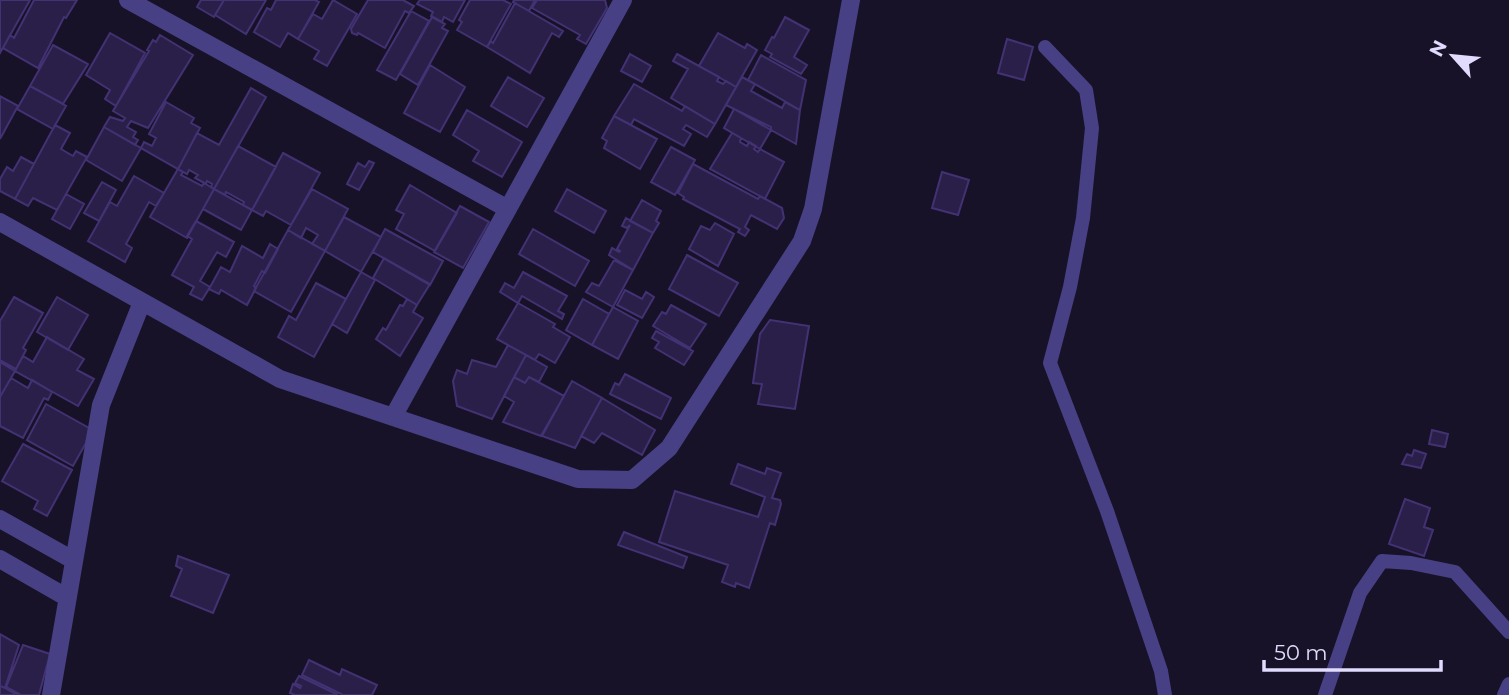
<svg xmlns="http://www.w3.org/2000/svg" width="1509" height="695" font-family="Montserrat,sans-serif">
<rect width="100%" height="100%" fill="#171228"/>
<path fill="#2a1f48" stroke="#433273" stroke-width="2" d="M0 0H30L0 53Z
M34 0H77L66 18 64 17 38 68 3 48 10 35 14 38Z
M201 0H224L214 17 197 7Z
M224 0H266L246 34 215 15Z
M276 0H315L319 2 298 39 288 33 280 47 254 32 267 8 271 10Z
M333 0 357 14 327 66 314 59 319 51 298 39 313 14 322 19Z
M368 0H403L414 6 409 13 405 11 385 48 358 33 357 35 352 33 351 29Z
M420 0H465L453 22 444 17 442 22 431 16 433 12 417 4Z
M470 0H503L511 4 487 47 457 30 462 22 459 20Z
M514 0H535L529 11 513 2Z
M537 0H605L607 8 586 44 577 39 580 35 532 8Z
M515 3 563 31 559 37 552 33 530 73 487 47 491 41 493 43Z
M411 11 429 21 396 80 377 70Z
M432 17 445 24 442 28 448 31 418 85 400 74Z
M785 17 809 30 794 57 807 65 801 74 770 57 772 54 765 50 772 37 774 38Z
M110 33 145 53 116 106 105 99 110 90 86 75Z
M718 33 745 48 747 44 757 50 736 87 699 66Z
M160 35 193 55 148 128 131 121 127 127 136 132 133 137 138 140 135 145 104 127 110 117 123 121 125 118 113 111 149 51 147 50 153 40 156 42Z
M1007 39 1033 47 1024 80 998 73Z
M53 45 88 64 63 104 30 86Z
M630 54 651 66 642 82 621 71Z
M677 54 719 77 717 81 723 84 726 81 736 87 715 124 671 98 688 69 673 61Z
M761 55 806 80 800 110 748 80Z
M430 65 465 87 440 132 404 113Z
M508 77 544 98 527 127 491 106Z
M742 77 755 84 751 91 782 108 785 102 800 110 796 144 771 130V127L726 105Z
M634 84 682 111 685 106 715 124 707 137 686 125 683 129 691 134 684 146 634 119 631 125 614 116Z
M30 86 66 106 53 129 17 109Z
M251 88 266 97 214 189 211 187 212 184 207 181 206 184 195 178 198 175 189 170 187 174 178 169 197 133 219 145Z
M0 96 18 106 0 139Z
M166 102 194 118 191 123 200 128 178 169 141 148 144 142 152 146 156 138 149 134Z
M734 109 771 130 760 149 724 128Z
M467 110 522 142 502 177 473 161 479 151 453 135Z
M614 116 657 139 640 169 604 148 607 141 602 138Z
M55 125 70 133 61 149 73 156 76 151 87 157 57 210 33 198 28 206 15 199Z
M104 127 141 148 122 181 86 160Z
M732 133 741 138 740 142 747 146 749 142 756 146 754 149 758 152 760 149 784 162 765 199 710 169Z
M238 146 276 167 252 210 243 205 244 202 226 192 225 195 214 189Z
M671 147 695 160 675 195 651 182Z
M283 153 320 173 291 225 266 211 263 216 252 210Z
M21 157 34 164 15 199 0 191V179L7 167 13 171Z
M369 161 374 163 359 190 347 184 358 163 365 167Z
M693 164 758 199 760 196 782 208 784 218 777 229 751 215 745 227 749 230 745 236 738 232 740 229 683 199 684 197 678 193Z
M178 169 183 172 181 175 202 186 204 183 214 189 187 238 150 217Z
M942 172 969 180 958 215 932 208Z
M134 176 164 193 156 206 149 202 126 244 132 248 125 262 88 241 110 202 117 206Z
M102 182 116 190 99 221 84 213Z
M410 185 457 213 435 251 396 229 404 214 396 210Z
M214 189 252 210 241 230 203 209Z
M312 189 348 209 325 251 312 244 318 235 306 228 301 238 288 230Z
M567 189 606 211 594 233 555 211Z
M66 194 84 204 70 229 52 219Z
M642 200 661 211 656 221 659 223 653 233 630 221Z
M460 206 489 222 463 268 434 252Z
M344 217 381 237 361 272 325 251Z
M626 218 653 233 633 270 609 255 612 248 619 252 620 251 617 249 630 225 627 228 622 226Z
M196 221 234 242 226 257 217 252 200 281 210 287 202 300 190 294 194 287 172 275 192 239 187 236Z
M715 223 734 234 718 266 689 249 701 226 710 230Z
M385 229 443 261 430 285 373 252Z
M533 229 589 261 575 286 519 254Z
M288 230 325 251 291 312 254 291Z
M270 244 278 249 265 273 262 271 254 286 256 288 247 305 221 290 219 294 209 289 221 267 230 272 242 246 263 258Z
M687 255 738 283 719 316 669 289Z
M384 258 430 284 417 305 373 278Z
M614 260 633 270 613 307 586 292 592 283 599 286Z
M361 272 375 280 347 333 332 324Z
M523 272 567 296 558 311 564 314 562 319 522 296 518 303 500 292 505 283 514 288Z
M316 283 346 299 314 357 278 337 289 316 296 320Z
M625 290 642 299 646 292 654 297 642 318 617 305Z
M14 297 43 313 23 348 26 350 16 369 0 360V321Z
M57 297 88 315 68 350 37 332Z
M407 299 417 305 413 312 423 318 400 356 376 339 383 328 386 330 400 305 403 306Z
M583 299 609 314 592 345 566 330Z
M518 303 555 324 553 327 570 337 555 363 539 354 535 360 497 339Z
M671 305 706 324 690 348 653 326 662 312 666 314Z
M613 307 638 321 618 359 592 345Z
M770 320 809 326 795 409 758 404 762 384 753 383 760 334Z
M656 331 693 351 684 365 655 348 659 342 652 338Z
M47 337 84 359 77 370 94 379 78 406 15 371 23 356 33 362Z
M508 345 526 355 492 419 457 406 453 381 457 370 467 374 472 360 496 367Z
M526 355 547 367 539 382 529 377 525 383 514 377Z
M0 362 15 371 0 397Z
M625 374 671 398 661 419 610 394 615 383 619 385Z
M514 377 525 383 529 377 564 396 541 436 503 422 514 402 504 396Z
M11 378 28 388 32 380 52 392 48 400 44 398 23 438 0 426V397Z
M572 381 602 398 575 448 542 436Z
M602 398 655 430 642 455 602 433 594 443 581 436Z
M46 404 89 428 86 443 73 466 27 440Z
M1432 430 1448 434 1445 447 1429 444Z
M23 444 72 470 47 516 34 509 38 501 2 481Z
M1414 450 1426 454 1421 468 1402 464 1407 454 1412 456Z
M738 464 765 474 767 468 781 473 772 498 780 500 781 504 775 525 770 523 749 588 736 583 735 587 722 582 728 565 659 542 675 491 758 517 765 497 731 484Z
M1405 499 1430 508 1424 527 1433 530 1424 556 1389 544Z
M624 532 687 557 683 568 618 545Z
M178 556 229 575 213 613 171 596 182 569 176 566Z
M0 634 19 645 5 688 0 686Z
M23 645 50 654 39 695H21L6 687Z
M309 660 340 675 342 669 377 685 372 695H343L302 675Z
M299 676 338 695H295L290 693 293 684 300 688 301 686 295 683Z
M0 686 5 688 17 695H0Z"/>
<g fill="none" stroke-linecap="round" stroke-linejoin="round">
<path stroke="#474084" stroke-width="14" d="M1045 47 1086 90 1092 128 1083 218 1070 287 1050 363 1107 511 1161 671 1165 695
M1325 695 1360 593 1382 561 1411 563 1455 572 1509 632
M1504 695 1509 684"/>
<path stroke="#474084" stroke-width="18" d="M128 0 508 209
M0 222 280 379 578 479 632 480 669 448 802 241 813 209 851 0
M393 417 623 0
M0 519 73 560
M0 559 66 597
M51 695 101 405 142 302"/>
</g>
<g transform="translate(1453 56) rotate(297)" stroke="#171228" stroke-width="5" paint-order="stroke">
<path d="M0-5L12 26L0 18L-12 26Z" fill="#e1dbfd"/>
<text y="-10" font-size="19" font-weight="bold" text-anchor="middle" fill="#e1dbfd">N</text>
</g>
<path d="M1264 660v10h177v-10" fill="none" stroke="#e1dbfd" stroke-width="3.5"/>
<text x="1274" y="660" font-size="21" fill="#e1dbfd" stroke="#171228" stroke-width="5" paint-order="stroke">50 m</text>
</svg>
